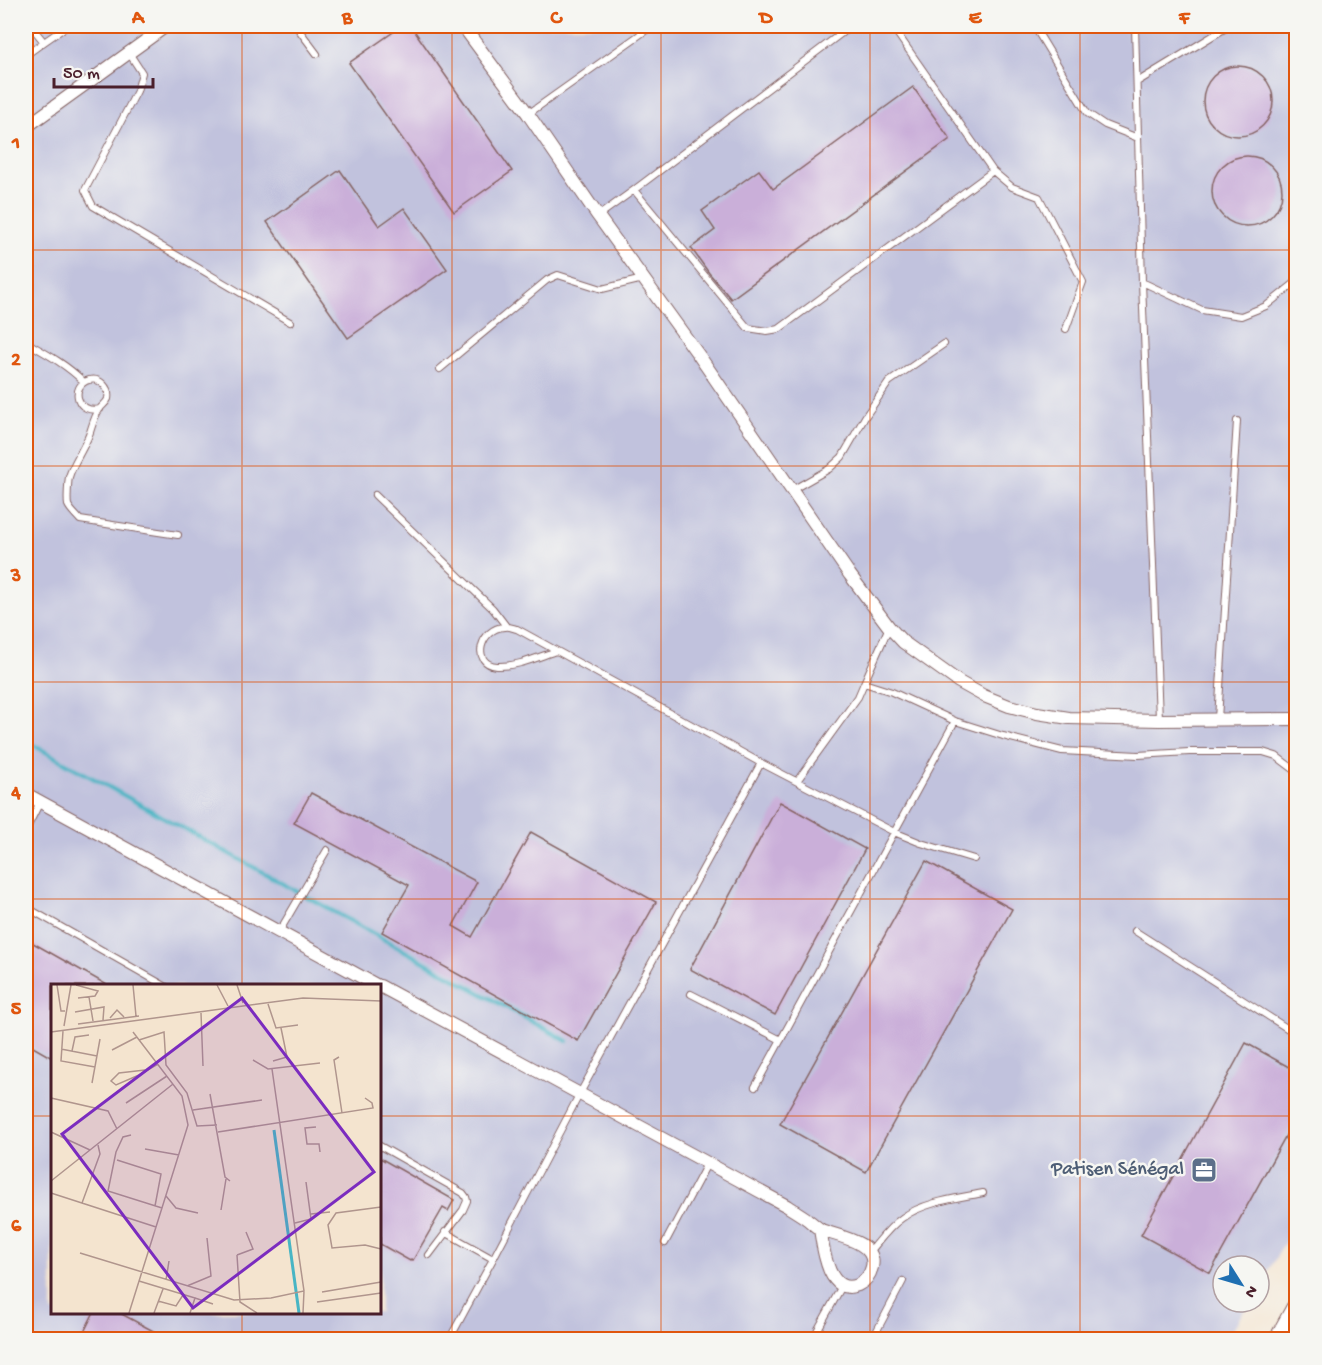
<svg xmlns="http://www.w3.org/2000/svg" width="1322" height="1365" font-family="'Gochi Hand',sans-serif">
<rect width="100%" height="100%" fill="#f6f6f2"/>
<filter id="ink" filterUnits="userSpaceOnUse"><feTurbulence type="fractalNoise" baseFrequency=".0167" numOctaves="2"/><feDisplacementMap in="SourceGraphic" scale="12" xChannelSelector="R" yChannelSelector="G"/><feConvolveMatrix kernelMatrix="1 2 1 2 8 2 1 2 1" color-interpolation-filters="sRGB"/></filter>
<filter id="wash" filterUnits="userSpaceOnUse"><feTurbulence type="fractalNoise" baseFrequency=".008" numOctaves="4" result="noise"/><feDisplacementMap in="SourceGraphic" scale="24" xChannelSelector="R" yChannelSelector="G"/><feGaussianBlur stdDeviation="1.35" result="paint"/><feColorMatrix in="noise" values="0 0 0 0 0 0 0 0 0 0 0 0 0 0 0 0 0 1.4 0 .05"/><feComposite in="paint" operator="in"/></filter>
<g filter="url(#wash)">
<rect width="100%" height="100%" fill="#f4e4cf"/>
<path fill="#c1c2dd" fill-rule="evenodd" d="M26 26H1296V1224L1259 1286V1266H1223V1302H1249L1227 1339H26ZM52 986H380V1312H52Z"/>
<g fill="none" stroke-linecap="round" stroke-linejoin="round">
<path stroke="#48b5c4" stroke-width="4" d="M26 741 567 1041"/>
</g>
<g id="blocks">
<path fill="#caafd9" d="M402 26H411L512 171 454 212 349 63Z
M1203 101a35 35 0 1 1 70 0a35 35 0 1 1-70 0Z
M913 87 950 139 731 299 709 273 691 248 715 230 702 211 759 170 773 189Z
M1212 191a35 35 0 1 1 70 0a35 35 0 1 1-70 0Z
M340 170 379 226 404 208 447 269 348 338 267 222Z
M311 793 477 882 453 926 472 937 531 832 656 902 578 1041 382 932 409 885 294 823Z
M780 802 865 849 775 1015 690 969Z
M926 861 1012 909 866 1172 780 1124Z
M26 939 109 986H52V1058L26 1043Z
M1246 1043 1296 1071V1117L1210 1273 1141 1235Z
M380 1158 454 1200 448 1211 443 1208 413 1260 411 1259 410 1261 380 1244Z
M94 1312H118L170 1340H80Z"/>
</g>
</g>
<g filter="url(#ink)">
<use href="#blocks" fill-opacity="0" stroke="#866464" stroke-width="1.5"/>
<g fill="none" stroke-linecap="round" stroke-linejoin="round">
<g stroke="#866464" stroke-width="8">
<path id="service" d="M31 26 44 42 67 26
M296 26 317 54
M892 26 993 171 1012 187 1039 197 1083 282 1066 329
M1034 26 1087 113 1105 125 1138 138
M1135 26 1142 282 1159 719
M129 53 142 73 137 91 85 190 93 206 290 322
M26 55 44 42
M1137 82 1229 26
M528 114 652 26
M634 190 748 328 767 331 779 329 993 171
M598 216 634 190 851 26
M1142 282 1202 310 1241 316 1266 306 1296 282
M26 342C47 354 67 365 84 382
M440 369 547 280 558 275 602 289 643 279
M100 409C77 415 69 386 89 380 100 377 110 388 108 399 106 404 102 405 99 410 94 417 92 427 89 435 84 448 72 465 69 477 68 482 67 501 68 505 70 510 76 515 80 520L178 535
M792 490 829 469 842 457 865 417 889 382 944 344
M375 495 493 609 506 626
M556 651C538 657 517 667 497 666 470 664 481 628 504 627 508 626 513 628 517 629L761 763 894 832 921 843 974 859
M864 683 889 627
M1218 719 1237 421
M797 781 858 697 864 683 892 692 955 721 1003 736 1062 751 1138 755 1189 752H1263L1276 756 1296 771
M26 830 40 802
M26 907 165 986
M1135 931 1296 1034
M279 932 327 850
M691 994 781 1040
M755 1087 955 721
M380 1146 463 1193 466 1197 467 1201 463 1210 429 1255
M445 1232 493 1259
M665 1243 707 1164
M870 1252C880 1240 889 1227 902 1218 923 1202 958 1198 983 1193
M449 1340 493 1259 579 1095 761 763
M812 1340 842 1286
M872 1340 903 1281"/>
</g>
<g stroke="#866464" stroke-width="14">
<path id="minor" d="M463 26 528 114 598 216 700 357 850 575 889 627 903 642 959 682 984 696 1009 706 1037 713 1069 718 1159 720 1296 719
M26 127 166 26
M26 794 378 986
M380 986 787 1206C793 1210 800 1214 807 1219 811 1222 816 1227 821 1230 837 1236 878 1242 872 1267 870 1275 866 1281 858 1285 828 1297 823 1248 820 1229"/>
</g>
<g stroke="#866464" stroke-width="22">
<path id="trunk" d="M1279 1340 1296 1309"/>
</g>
<use href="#service" stroke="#fff" stroke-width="6"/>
<use href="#minor" stroke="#fff" stroke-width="12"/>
<use href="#trunk" stroke="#fff" stroke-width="20"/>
</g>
</g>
<path fill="none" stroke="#e0560e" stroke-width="1.5" stroke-opacity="0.55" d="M242 26V986M452 26V1340M661 26V1340M870 26V1340M1080 26V1340M26 250H1296M26 466H1296M26 682H1296M26 899H1296M26 1116H52M380 1116H1296M242 1312V1340"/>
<defs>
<g id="office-square" transform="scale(1.35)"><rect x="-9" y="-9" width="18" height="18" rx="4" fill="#5c6f8a" stroke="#f6f6f2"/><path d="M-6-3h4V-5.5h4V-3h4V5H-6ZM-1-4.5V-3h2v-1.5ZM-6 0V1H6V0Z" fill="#fff"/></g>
</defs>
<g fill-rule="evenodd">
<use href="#office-square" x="1204" y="1170"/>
</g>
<g text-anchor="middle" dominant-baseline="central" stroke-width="5" stroke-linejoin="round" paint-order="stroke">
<g font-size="20" fill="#4e5e75" stroke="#f6f6f2" text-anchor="end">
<text x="1184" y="1170">Patisen Sénégal</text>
</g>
</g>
<g transform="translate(51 984)">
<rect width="330" height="330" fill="#f4e4cf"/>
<path fill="none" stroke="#48b5c4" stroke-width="3" d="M223 146 248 329"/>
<path fill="none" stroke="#b0958d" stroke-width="1.5" d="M6 1 10 27H14M25 1 47 7 44 12 27 14M82 1 85 32M166 1 177 22M186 1 192 19M38 13 42 37M217 20 225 44 247 41M24 28 53 23 52 36M150 29 152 82M59 34 66 26 73 33M27 40 88 32M13 42 20 1M12 47 10 77 44 83M0 48 252 14 330 17M88 56 113 48 115 81 136 109 146 142 166 141M10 65 46 72M61 66 86 53M21 67 24 53 38 51M288 73 283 76 291 129M202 76 217 85 269 79M222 77 236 73 230 44M94 86 68 89 60 97 65 101 88 91 107 80M41 99 49 55M159 110 174 193 179 197M0 114 57 127 66 145M75 119 116 92M142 126 211 116M265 143 254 144 256 160H268L269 168M0 148 39 166M167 148 322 124 321 119 314 114M80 151 72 153 65 168 57 207 111 224M94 165 128 171M66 176 110 190 104 222M0 197 122 100M0 209 105 243M115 212 125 224 147 229M31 219 49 170 47 161M330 223 285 229 277 241 281 264 314 261 330 265M170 226 175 195M260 230 279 228M244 239 260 235 255 198M29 269 183 316 220 314 253 307 221 85M186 271 189 318 206 329M186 271 202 265 195 248M115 296 118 277M88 297 144 314 139 329M136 302 160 292 156 254M271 308 330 298M144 314 162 320M107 317 125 322 132 311M266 318 330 309M78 329 137 141 131 112 82 48M103 329 112 305M252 329 253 307"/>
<path fill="#7b2cbf" fill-opacity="0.15" stroke="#7b2cbf" stroke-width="3" d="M191 14 323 188 142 324 11 150Z"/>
<rect width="330" height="330" fill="none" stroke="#4a1f2b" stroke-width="3"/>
</g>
<rect width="1322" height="1365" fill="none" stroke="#f6f6f2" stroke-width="66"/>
<g transform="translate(1241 1284) rotate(127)"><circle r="28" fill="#f6f6f2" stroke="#b1a0a2" stroke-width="1.5"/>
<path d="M0-4.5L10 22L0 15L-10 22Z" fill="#1f6fb2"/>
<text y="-9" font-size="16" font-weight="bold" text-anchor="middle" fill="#4a1f2b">N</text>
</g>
<path d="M54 78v9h99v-9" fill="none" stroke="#4a1f2b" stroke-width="3"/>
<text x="63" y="78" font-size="18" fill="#4a1f2b" stroke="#f6f6f2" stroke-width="4.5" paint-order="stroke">50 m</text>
<rect x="33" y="33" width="1256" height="1299" fill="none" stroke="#e0560e" stroke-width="2"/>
<g font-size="20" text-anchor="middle" font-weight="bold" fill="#e0560e">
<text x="138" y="23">A</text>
<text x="347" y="23">B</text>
<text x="556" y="23">C</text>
<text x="766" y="23">D</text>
<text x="975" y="23">E</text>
<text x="1184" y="23">F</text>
<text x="16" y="148">1</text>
<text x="16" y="365">2</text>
<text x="16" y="581">3</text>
<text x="16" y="798">4</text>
<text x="16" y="1014">5</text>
<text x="16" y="1231">6</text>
</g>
</svg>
